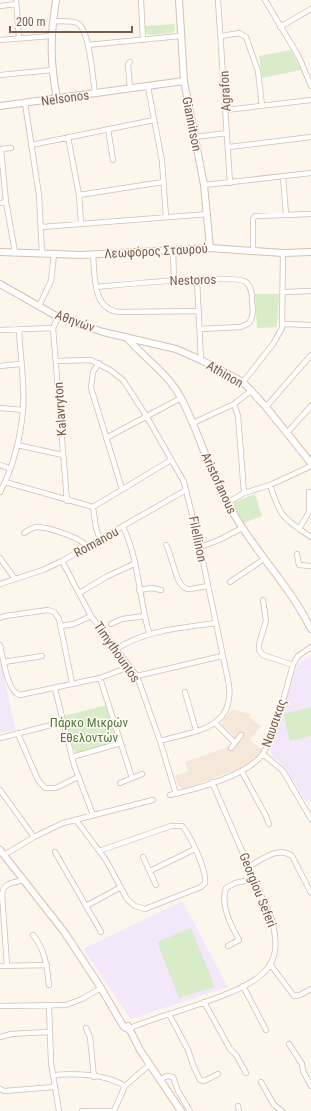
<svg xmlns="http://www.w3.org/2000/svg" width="311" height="1111" font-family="'Roboto Condensed',sans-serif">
<rect width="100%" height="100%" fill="#fdf6ec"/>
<path fill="#f5e8da" d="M232 709 250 714 249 717 261 726 250 740 263 750 248 766 183 789 178 785 175 776 188 771 185 762 228 747 235 738 222 725 223 720Z"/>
<path fill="#f3e8fa" d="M311 656V799L306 802 286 769 273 757 270 751 296 668 301 661Z
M0 661 16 730 0 733Z
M182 901 228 987 131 1019 83 949Z"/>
<path fill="#d8ecc9" d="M175 24V30L172 33 148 35 145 32V26Z
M291 50 301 70 262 78 259 56Z
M255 294H279L277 327 257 328Z
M255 494 262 516 243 523 233 508 234 502Z
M106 705 115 737 109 744 77 753 73 748 64 716Z
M311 707V736L290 741 283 714Z
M191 928 215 987 179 998 157 942Z"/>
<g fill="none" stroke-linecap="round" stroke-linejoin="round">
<g stroke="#d1beb0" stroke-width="6">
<path id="street" d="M16 0 19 38
M141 0 143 40
M218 0 230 183
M265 0 299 57 311 86
M0 6 16 4
M53 21C60 22 71 20 77 23 90 28 93 81 95 94
M280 27 311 9
M222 36 239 33 246 37 258 71 262 106
M0 40 51 36
M88 45 180 36
M130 62 128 64 130 89
M0 75 52 70
M148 87 162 161 166 217
M25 103 39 195 42 254
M226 110 311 100
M108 129 113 160
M68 137 79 195 81 224
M195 137 227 133
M31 145 154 120
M229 147 311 137
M0 149 11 148
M1 149 6 202 15 252
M283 177 286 214
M204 185 311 173
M79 195 163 182
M0 203 6 202
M42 227 208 214
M173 249 174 281
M253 251V219L255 216 311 214
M93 254C95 276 92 310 120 312L199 311
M197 280 201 360
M96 287C118 285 233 273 246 282 252 287 252 295 252 302 253 309 254 316 249 323L241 327 200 329
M283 292 311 291
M39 306 51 281 54 254
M58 317 53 328 67 501
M283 324 311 325
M0 330 53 328
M56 361 91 360 110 370 123 380 147 417 184 482 200 547 229 685C234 730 194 731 160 741
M99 363 93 372 91 388 122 489
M0 366 20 364
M243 382 273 344 282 328 283 253
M234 404 238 416 244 493
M266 407 311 355
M0 408 23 410
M193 423 234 404 252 390
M287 433 311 406
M106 438 181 398
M17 445 63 455
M0 465 9 468
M5 482 93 507 171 460
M270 485C281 518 282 517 311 537
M0 492C13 468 21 436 23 409 25 383 20 355 19 329
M227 503 244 493 270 485 307 468 311 465
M93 507 96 528 100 539
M123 527C139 559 139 599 149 633
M299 529 309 512V492
M24 533C27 531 32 528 36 527 45 526 82 538 86 546
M166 545C173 556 175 587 188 589 194 589 201 587 207 586
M200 547 219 540 242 528
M297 554 299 565 311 566
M0 558 15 579
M62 561 91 616 137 676 160 741 176 794
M230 582 264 559
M0 584 43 570 62 561 186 490
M139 590 152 588 161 590
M79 593 106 577 134 564
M263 600 266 621 259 644V650L263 655 293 665
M0 618 5 616 48 610 54 612 59 619 72 683
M111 624 122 619 144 616
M61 626 74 624 91 616
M0 645C3 657 7 692 20 695L100 678 121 670 127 665
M116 649C146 630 181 628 215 623
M4 662 42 656
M137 676 222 656
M100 678 132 778
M55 689 74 765 93 815
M185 692 196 730
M215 723 235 743
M18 734 38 780 45 788H56L78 777
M0 738 63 722
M231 748 241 735
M263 754 283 771 311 819
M72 757 121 743
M242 772 266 816 269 824
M120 783 142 774
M0 790 34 837
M170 795C196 789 246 776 262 755 275 737 286 688 293 665L298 656 311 647
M76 820 106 860 127 899 135 906 145 909 201 887 205 883C207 871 190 834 182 826H171L99 851
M55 852 101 932
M4 855 34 837 63 823 153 800
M143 857 156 885
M250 866C263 859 278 846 292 856L311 893
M150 871 195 849
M86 906 121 887
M33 935C45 950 47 966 49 985
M228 946 239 940C231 925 220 906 226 888L235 883 255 879
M270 964 294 996 300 995 311 989
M0 966 47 965
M7 966 2 894C4 882 13 883 24 880
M243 986 266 1030
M204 1002 230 1049 236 1055 246 1073
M0 1006 66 1005 82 999 101 988
M49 1006 51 1063 59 1111
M169 1014 188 1050 193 1065 200 1080 204 1081 218 1074
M86 1028 90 1037 94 1077
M128 1029C162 1013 246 996 267 969 279 954 276 937 272 920L212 782
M0 1037 11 1034 49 1032
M289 1044 302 1064 303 1071 311 1086
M53 1075C75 1073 106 1074 125 1086
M161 1079 167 1076 173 1077 178 1091 190 1111
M261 1082 274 1105 282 1111
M0 1089 4 1091 55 1087
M238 1106 239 1111
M82 1111H112
M114 1111 125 1086 150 1064"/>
</g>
<g stroke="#d6c0b0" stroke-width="8">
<path id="secondary" d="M56 0C50 38 50 61 57 99
M179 0 184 81 204 185 210 248
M0 106 184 81
M0 252 82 255 210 248 283 253 311 252
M0 284 58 317 103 332 176 349 201 360 243 382 266 407 311 463
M126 337C144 358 168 373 181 398 201 436 211 479 235 516 258 555 291 588 311 629
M0 850 65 933 101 988 119 1019 124 1027 128 1029
M128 1026 140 1050 181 1111"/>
</g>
<use href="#street" stroke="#fff" stroke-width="4.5"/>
<use href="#secondary" stroke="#fff" stroke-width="6"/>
</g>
<g text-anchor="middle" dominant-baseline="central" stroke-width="3" stroke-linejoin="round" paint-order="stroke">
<g font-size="13" fill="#7a5c4d" stroke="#fffaf3">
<text transform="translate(225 91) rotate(-93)">Agrafon</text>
<text transform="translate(65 98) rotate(-8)">Nelsonos</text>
<text transform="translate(192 124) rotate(79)">Giannitson</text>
<text transform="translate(156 251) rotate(-3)">Λεωφόρος Σταυρού</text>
<text transform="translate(193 280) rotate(-2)">Nestoros</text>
<text transform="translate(75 321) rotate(20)">Αθηνών</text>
<text transform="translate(225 374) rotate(30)">Athinon</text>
<text transform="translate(60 409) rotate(-94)">Kalavryton</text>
<text transform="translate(219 483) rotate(65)">Aristofanous</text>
<text transform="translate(198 539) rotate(78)">Filellinon</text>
<text transform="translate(96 542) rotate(-29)">Romanou</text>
<text transform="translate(117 652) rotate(55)">Timythountos</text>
<text transform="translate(274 723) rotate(-71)">Ναυσικας</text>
<text transform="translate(258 890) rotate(68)">Georgiou Seferi</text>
</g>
<g font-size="13" fill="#537a41" stroke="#fffaf3">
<text x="89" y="722">Πάρκο Μικρών<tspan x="89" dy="15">Εθελοντών</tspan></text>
</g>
</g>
<path d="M10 26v6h122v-6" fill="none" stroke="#7a5c4d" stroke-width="2"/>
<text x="16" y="26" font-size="12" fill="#7a5c4d" stroke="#fffaf3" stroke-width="3" paint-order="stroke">200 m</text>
</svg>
